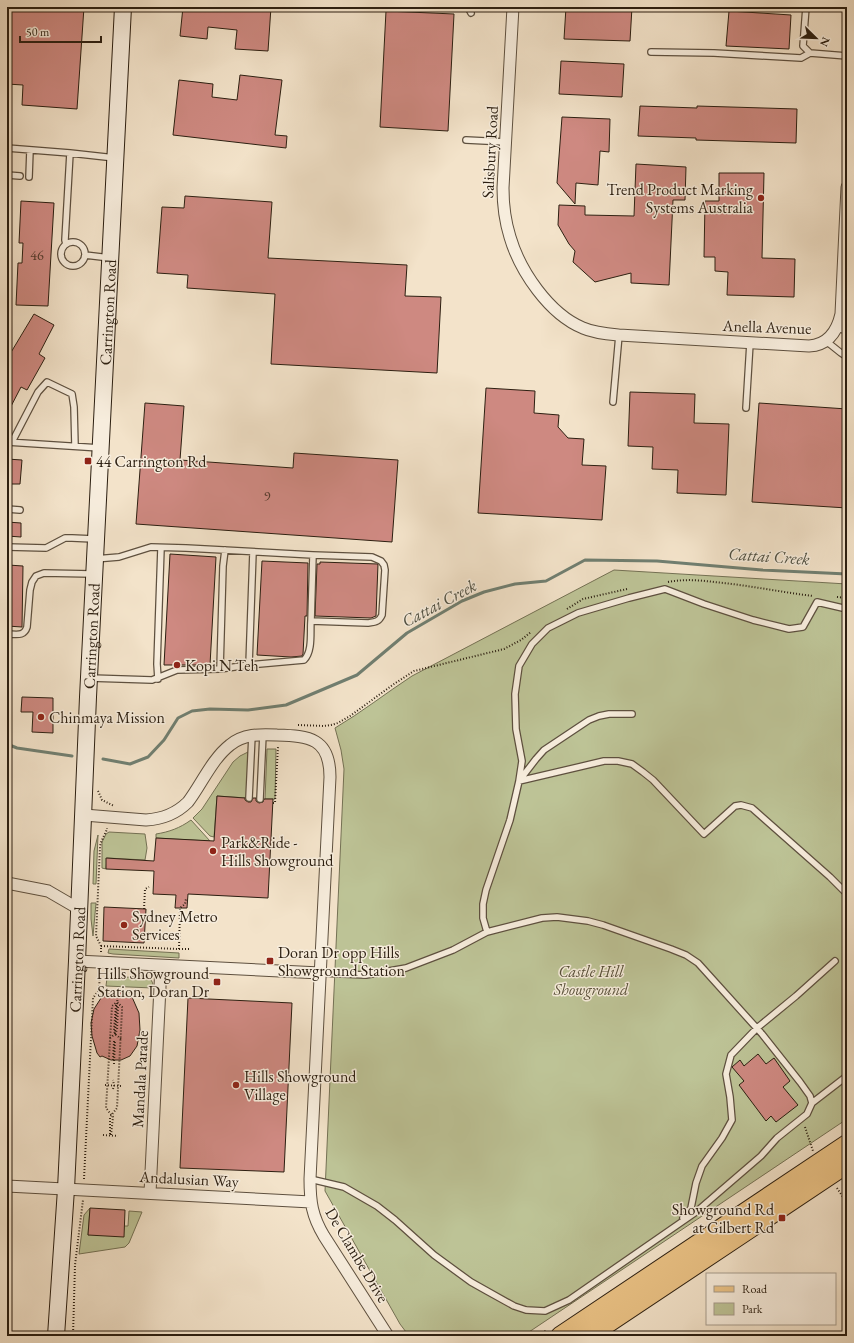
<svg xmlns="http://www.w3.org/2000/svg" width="854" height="1343" font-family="'EB Garamond',serif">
<rect width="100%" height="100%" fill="#f3e3ca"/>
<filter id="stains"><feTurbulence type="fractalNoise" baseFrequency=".005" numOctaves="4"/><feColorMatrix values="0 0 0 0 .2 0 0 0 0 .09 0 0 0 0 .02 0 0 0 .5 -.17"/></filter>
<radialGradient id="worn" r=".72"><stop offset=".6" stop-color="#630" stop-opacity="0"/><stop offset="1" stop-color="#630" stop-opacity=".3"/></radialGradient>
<path fill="#bdc396" stroke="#747154" d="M614 570 847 584V1119L523 1336H409L400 1324 325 1191 344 769 341 750 335 728C362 712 386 693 412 676Z
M267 749H276L275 799H265Z
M248 752 247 798 217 796 214 837 210 836 193 818 202 809 233 762 240 756Z
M191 820 210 841 156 838V834C169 832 180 828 191 820Z
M109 832 145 834 147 848 145 860 107 858 106 869 102 868V842L106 834Z
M98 835 96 884H93L94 851Z
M91 903H96L93 936 91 919Z
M109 949 179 953V958L113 954 108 953Z
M140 975C148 976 154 980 153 988L106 986 107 978 132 977Z
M90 1208 88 1235 124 1226H128L129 1211 142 1212 129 1243 125 1247 79 1254 84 1215Z"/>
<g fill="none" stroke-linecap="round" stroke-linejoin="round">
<path stroke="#707f71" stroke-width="3" d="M7 744 17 748 72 756
M103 759 130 764 148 757 164 740 178 718 192 711 210 709 248 710 286 705 357 675 407 633 462 601 484 592 515 584 546 581 585 560 657 561 762 570 847 574"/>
</g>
<path fill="#ce8981" stroke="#2c1f11" d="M7 7H84L77 109 22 105 23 85 7 84Z
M183 7H271L268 51 235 49 237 30 208 27 207 39 180 36Z
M566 7 593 8V7H632L630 41 564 39Z
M386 11 454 14 448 131 380 127Z
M729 11 791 15 789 49 726 46Z
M561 61 624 64 622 97 559 94Z
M240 75 282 80 275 135 287 136 286 148 173 135 179 80 213 84 212 97 237 100Z
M640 106 697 108V106L797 109 796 143 696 140V138L638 136Z
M562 117 610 119 609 152 600 151 598 185 576 183 575 204 557 183Z
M636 164 686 167 685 200H673L669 285 631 283V273L595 282 573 262 575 251 569 244 558 225 559 205 585 206V215L634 216Z
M719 173H764L762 258 795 259 794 297 727 295 728 272 715 271V257H704L705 201H719Z
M185 196 272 202 268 258 407 265 405 296 441 297 437 373 271 364 275 294 187 288 188 275 157 273 162 207 184 208Z
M21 201 54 203 48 306 16 305 18 263H22L23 243H19Z
M34 314 54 325 39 354 45 358 27 390 21 387 7 414V359Z
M486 388 535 391 534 413 559 415 558 427 568 438 584 439 582 465 606 466 602 520 478 513Z
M630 392 695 394 694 423 729 424 726 495 677 493 678 470 652 469 653 447 628 446Z
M145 403 184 406 180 460 293 468 294 453 398 460 392 542 136 524Z
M759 403 847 409V508L752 502Z
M7 459 22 460 20 484H7Z
M7 522 21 523V537L7 536Z
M170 554 216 557 210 665H164Z
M262 561 308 563 307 616H305L303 654 302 656 291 657 257 655Z
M320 562 378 564 376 616 371 618 315 616 317 564H320Z
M8 565 23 566 22 627 7 626V570H8Z
M22 697 53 698V733L32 732 33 712H21Z
M217 796 245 798V800L248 802H251L253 798H256V801L259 803 263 802 264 799H273L268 898 188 894 187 908H175L176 895 153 894 154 871 106 869V858L154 861 156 838 214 841Z
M104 907 146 909 144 943 103 941Z
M117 990 124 992 130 998 132 997 139 1013 140 1030 137 1046 130 1056 121 1060H111L102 1056 100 1057 97 1053 92 1036 91 1023 94 1009 103 995 104 997 111 992Z
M188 998 292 1003 284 1172 180 1168Z
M758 1054 766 1064 774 1058 790 1081 783 1087 798 1105 776 1122 771 1116 766 1121 739 1085 744 1081 732 1067 740 1060 744 1066Z
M90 1208 125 1210 124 1237 88 1235Z"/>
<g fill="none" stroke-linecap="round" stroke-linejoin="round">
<g stroke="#5e503f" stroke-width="8">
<path id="lane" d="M468 7 471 13
M806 7 803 46 810 53 847 56
M651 52 714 53 801 58 810 53
M466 140 506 142
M7 148 70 153
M7 175 20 176
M29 177 30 150
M61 254a12 12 0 1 1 24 0a12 12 0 1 1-24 0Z
M66 244 65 240 70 153 115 158
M85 255 110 258
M837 328 847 331
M826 341 841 353 847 357
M613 402 619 335
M746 408 750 343
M7 442 100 448
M12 442 38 392 47 382 72 394 74 407 75 446
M7 509 20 510
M7 547 46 548 65 538H72L94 539
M847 609 817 602 803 627 789 629 753 620 704 604 665 589 629 598 578 613 548 628 532 644 519 666 515 694 516 729 522 761 519 781 604 761H618L632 764 643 772 653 780 704 834 735 806 741 805 752 808 830 877 847 894
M311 621 313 555
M7 634C16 634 24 637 27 627L30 590 32 582 36 576 44 573 92 574
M249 665 253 552
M220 669 223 566 225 550
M90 678 152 680 177 670 220 669 249 665 304 660C313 651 310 632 311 621L368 623C375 622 379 622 382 615L385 570 384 565 381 561 372 557 313 555 186 548 151 547 119 557 95 559
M158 679 157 664 161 548
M249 798 252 735
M260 799 263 734
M487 932 483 918V904L486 890 510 820 519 781 536 759 544 750 589 720 599 716 609 714H632
M320 973 366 975 406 968 453 950 487 932 542 918 557 917 588 921 603 925 671 949 686 955 698 963 762 1034 800 1082 810 1096 812 1103
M310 1179 344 1187 377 1206 395 1220 434 1255 471 1282 487 1291 514 1306 526 1310 545 1311 569 1300 696 1212 761 1156 777 1138 807 1114 812 1103 847 1076
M683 1218 691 1208 696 1183 702 1166 722 1138 732 1120 730 1097 726 1074 731 1055 757 1028 796 996 835 961"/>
</g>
<g stroke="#5e503f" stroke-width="13">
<path id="street" d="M513 7 503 188C503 205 505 221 510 237 520 271 549 314 583 328 594 333 607 334 619 335L809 346C828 345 837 332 841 314L847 187
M84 815 146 820C163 819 176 814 188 802 201 785 212 759 230 745 243 734 260 734 277 735 309 736 330 738 330 777L310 1179C310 1202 312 1216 324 1236L388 1336
M7 883 48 891 79 909
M77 961 320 973
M7 1186 311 1202
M150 1193 161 966"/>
</g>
<g stroke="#2c1f11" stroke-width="18">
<g id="secondary">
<path id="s1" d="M56 1336 66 1189 77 961 88 697 123 7"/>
</g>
</g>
<g stroke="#2c1f11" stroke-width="20">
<path id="primary" d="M560 1336 847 1144
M589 1336 847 1164"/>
</g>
<path stroke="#2c1f11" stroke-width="2" stroke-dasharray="1 2" stroke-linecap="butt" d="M668 582C684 579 699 580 714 582 747 585 780 592 813 596
M837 597 847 598
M567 609 583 599 627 589
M298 725 324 726 331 725 338 723 350 716 394 684 414 671 504 649 521 640 531 632
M98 791 102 800 114 806
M273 803H275L278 747
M144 909 145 889 149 887
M101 946 179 949 180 908 185 904 186 899
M179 949H189
M101 952V946L96 936 100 847C101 839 107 832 107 828
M99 990 142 993
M116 1005 114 1030 115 1034 121 1039
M115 1034 118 992
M110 1038 115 1034 117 1030 118 1006
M113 1060 114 1041
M114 1064 115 1040
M105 1085 121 1086
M113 1089 114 1086 113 1080
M805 1127 813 1151
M110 1134V1117L117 1108 122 1010V1007L117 1002
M103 1135 118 1136
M111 1135 113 1117 106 1108 112 1006 117 1002
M84 1179 93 998 99 990 100 972
M837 1188 847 1203
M73 1336 75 1265 83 1200
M537 1336 547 1330"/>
<use href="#lane" stroke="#f7eddd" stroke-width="5.5"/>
<use href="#street" stroke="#f7eddd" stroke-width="11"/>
<use href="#secondary" stroke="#f7eddd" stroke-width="16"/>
<use href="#primary" stroke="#eac285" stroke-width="18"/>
</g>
<g fill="#8f2418" stroke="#f7eddd" stroke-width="1.5">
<circle cx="761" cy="198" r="4"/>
<rect x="84" y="457" width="8" height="8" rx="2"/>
<circle cx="177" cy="665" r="4"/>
<circle cx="41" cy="717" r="4"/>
<circle cx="213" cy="851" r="4"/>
<circle cx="124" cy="925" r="4"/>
<rect x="266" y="957" width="8" height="8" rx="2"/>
<rect x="213" y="978" width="8" height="8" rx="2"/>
<circle cx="236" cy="1085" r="4"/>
<rect x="778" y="1214" width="8" height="8" rx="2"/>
</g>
<g text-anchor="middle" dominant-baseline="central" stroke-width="3" stroke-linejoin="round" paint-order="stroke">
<g font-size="14" fill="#543a2d">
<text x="37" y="255">46</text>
<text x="267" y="496">9</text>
</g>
<g font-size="16" fill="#2c1f11" stroke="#f7eddd">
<text transform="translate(490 152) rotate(-87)">Salisbury Road</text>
<text stroke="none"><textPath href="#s1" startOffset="1025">Carrington Road</textPath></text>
<text transform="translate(767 327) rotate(2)">Anella Avenue</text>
<text stroke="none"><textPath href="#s1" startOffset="701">Carrington Road</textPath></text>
<text stroke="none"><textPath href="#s1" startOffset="377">Carrington Road</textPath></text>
<text transform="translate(140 1079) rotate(-87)">Mandala Parade</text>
<text transform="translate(189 1179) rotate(3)">Andalusian Way</text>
<text transform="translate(357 1255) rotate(59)">De Clambe Drive</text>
</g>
<g font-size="16" fill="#2c1f11" stroke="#f7eddd" text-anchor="start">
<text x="753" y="189" text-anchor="end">Trend Product Marking<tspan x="753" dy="18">Systems Australia</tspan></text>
<text x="96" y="461">44 Carrington Rd</text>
<text x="185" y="665">Kopi N Teh</text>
<text x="49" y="717">Chinmaya Mission</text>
<text x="221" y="842">Park&amp;Ride -<tspan x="221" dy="18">Hills Showground</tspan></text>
<text x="132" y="916">Sydney Metro<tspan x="132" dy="18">Services</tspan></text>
<text x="278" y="952">Doran Dr opp Hills<tspan x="278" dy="18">Showground Station</tspan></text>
<text x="209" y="973" text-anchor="end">Hills Showground<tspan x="209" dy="18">Station, Doran Dr</tspan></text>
<text x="244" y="1076">Hills Showground<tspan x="244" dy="18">Village</tspan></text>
<text x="774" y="1209" text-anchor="end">Showground Rd<tspan x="774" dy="18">at Gilbert Rd</tspan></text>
</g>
<g font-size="16" font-style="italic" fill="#585039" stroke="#f7eddd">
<text x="591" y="971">Castle Hill<tspan x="591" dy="18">Showground</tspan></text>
</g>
<g font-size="17" font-style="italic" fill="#4e4f41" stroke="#f7eddd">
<text transform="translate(769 556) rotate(4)">Cattai Creek</text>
<text transform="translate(439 603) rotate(-28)">Cattai Creek</text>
</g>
</g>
<rect width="854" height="1343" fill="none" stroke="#f3e3ca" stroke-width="24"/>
<rect x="8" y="8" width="838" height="1327" fill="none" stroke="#2c1f11" stroke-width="2"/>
<rect x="12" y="12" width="830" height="1319" fill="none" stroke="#2c1f11"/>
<rect x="706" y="1273" width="130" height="52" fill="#f7eddd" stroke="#a69b8b"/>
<rect x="714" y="1286" width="20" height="6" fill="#eac285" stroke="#a69b8b"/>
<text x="742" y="1293" font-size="12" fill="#2c1f11">Road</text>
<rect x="714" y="1303" width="20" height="12" fill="#bdc396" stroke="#a69b8b"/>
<text x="742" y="1313" font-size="12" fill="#2c1f11">Park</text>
<g transform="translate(816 38) rotate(113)" stroke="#f7eddd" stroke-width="3" paint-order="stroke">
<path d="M0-3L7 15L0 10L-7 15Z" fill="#2c1f11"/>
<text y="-6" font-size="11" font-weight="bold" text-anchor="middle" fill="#2c1f11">N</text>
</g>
<path d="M20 36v6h81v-6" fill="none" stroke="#2c1f11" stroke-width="2"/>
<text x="26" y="36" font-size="12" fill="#2c1f11" stroke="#f7eddd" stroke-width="3" paint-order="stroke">50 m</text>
<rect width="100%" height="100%" filter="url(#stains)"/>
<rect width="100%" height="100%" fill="url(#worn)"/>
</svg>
